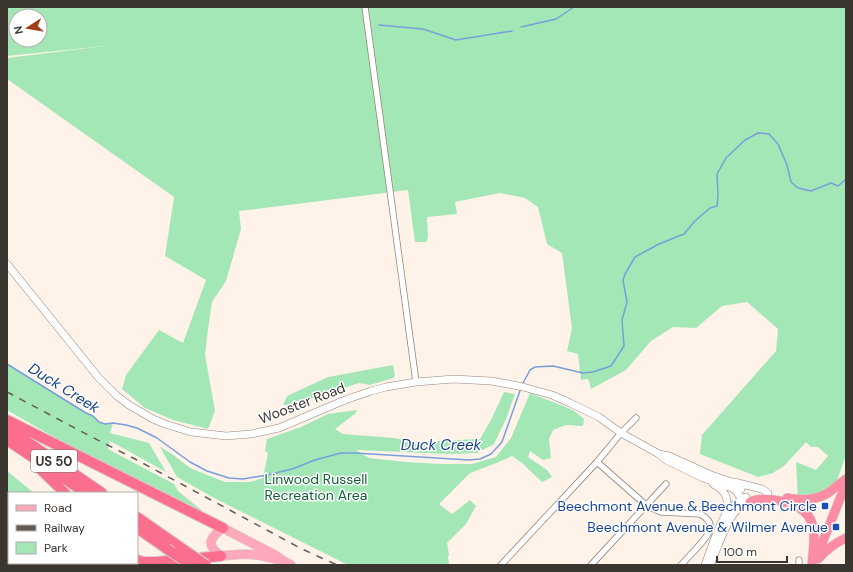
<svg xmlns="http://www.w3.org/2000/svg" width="853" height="572" font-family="'DM Sans',sans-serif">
<rect width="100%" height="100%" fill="#fef2e9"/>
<path fill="#a3e7b6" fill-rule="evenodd" d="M7 7H846V455L835 486 828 493 798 499 796 462 816 470 828 456 818 447H811L806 442 785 465 773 473 758 477 700 454 702 435 776 351 778 329 747 302 722 306 696 328 673 327 651 341 626 370 591 389 589 381 587 379 581 380 578 354 567 351 572 328 562 253 547 244 538 207 525 198 500 193 455 202 457 214 427 217 428 237 426 242H415L408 190 239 211 241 229 226 281 212 302 208 329 205 355 215 411 208 429 173 420 145 408 122 389 126 375 159 330 183 343 206 280 165 256 174 197 7 79V58L105 46 7 56ZM16 16H40V40H16Z
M7 364 86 413 93 416 99 422 105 424 113 423 110 433 149 443 166 472 110 441 108 449 174 484 178 491 205 513 73 448 7 410Z
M393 365 395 376 393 378 370 385 359 383 292 405H283L287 396 328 377Z
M504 392 515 394 506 419 494 444 477 453 448 454 356 450 369 458 406 462 442 464H472L496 457 511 438 530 393 573 410 584 419 583 426 566 425 553 430 549 439 551 458 543 460 530 451 528 457 547 470 552 477 542 482 522 463 512 456 499 462 470 473 439 504 452 514 470 500 476 506 466 524 447 543 449 555 448 557 449 565H348L214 498 177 477 160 447 172 454 190 468 225 482H250L263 478 268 453 265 451 267 439 301 427 328 414 357 410 356 413 335 429 343 434 394 438 415 442 480 439 491 420Z
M7 471 34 493H9V504H7Z"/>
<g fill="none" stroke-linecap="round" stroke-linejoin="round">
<path stroke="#799edb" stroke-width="1.5" d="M379 25 423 29 456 40 512 31
M521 27 556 19 574 7
M7 364 86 413 93 416 99 422 105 424 113 423 126 425 137 428 157 438 190 462 207 471 229 478 243 479 267 475 292 469 315 460 341 453H355L469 460 480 459 491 454 502 442 521 388
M522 385 530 370 535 367 553 366 583 373 593 372 611 366 624 346 622 320 627 302 623 280 625 274 635 257 659 244 684 234 695 221 710 208 717 206 718 195 717 174 726 158 745 140 758 133 769 134 778 144 787 165 791 182 798 188 811 191 831 183 838 186 846 179"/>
<g stroke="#93847a" stroke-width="7">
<path id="minor" d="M365 7 416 382
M597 462 647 506 661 512 700 514C720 524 706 538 696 549 691 554 686 560 681 565
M51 563V565
M501 565 597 462 621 433 636 418
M591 565 666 484
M799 565V560"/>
</g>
<g stroke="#93847a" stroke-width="8">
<path id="tertiary" d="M7 264 98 377 117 396 129 405 153 419 165 424 191 432 226 436 251 434 279 428 345 400 371 391 386 387 416 382 454 379 491 381 508 384 523 387 552 395 570 403 599 417 621 433 659 454 666 460 703 478 732 488 736 491 745 504
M659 454 669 456 711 475 732 482 741 489
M734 482 762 489 768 493
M713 484C726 491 730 499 725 513
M705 565 706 562C712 547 720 519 731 508 735 503 741 500 746 497
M710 565C717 550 725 523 736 511 739 507 744 504 749 502"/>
</g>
<g stroke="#d4d3d1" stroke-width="10">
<path id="primary" d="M282 560C273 559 265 556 257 555 245 553 233 555 221 556 206 545 209 538 223 528L275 555 282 560 291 565"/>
</g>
<g stroke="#d4d3d1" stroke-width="10">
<path id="trunk" d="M787 498C800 501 816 500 828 493 834 489 840 483 846 479
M750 502C759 498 770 499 780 501 820 509 815 532 812 565
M816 558 846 484
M818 559C826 550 835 543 846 538"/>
</g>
<g stroke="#d4d3d1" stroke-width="12">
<path id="motorway" d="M7 420 223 528
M7 428 102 493
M7 440 86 493
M38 467 65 493
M137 517 180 547
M137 528 167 549
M137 560 143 562H156L221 556"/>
</g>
<use href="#minor" stroke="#fff" stroke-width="5.5"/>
<use href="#tertiary" stroke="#fff" stroke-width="7"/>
<use href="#primary" stroke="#fda9bb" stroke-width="9"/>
<use href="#trunk" stroke="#fc8ca4" stroke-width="9"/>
<use href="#motorway" stroke="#fb6f8d" stroke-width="10"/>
<path stroke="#635b56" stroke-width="1.5" stroke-dasharray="7 7" stroke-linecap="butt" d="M7 392 88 435 135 459 302 549 337 565"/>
<g stroke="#d4d3d1" stroke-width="12" stroke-linecap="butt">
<path id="motorway-bridge" d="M180 547 206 565
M167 549 191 565"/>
</g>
<use href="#motorway-bridge" stroke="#fb6f8d" stroke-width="10"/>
</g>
<g fill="#1a4fb4" stroke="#fff" stroke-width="1.5">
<rect x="821" y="502" width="8" height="8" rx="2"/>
<rect x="832" y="523" width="8" height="8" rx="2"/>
</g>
<g text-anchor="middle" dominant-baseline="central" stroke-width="3" stroke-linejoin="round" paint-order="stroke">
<rect fill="#fff" stroke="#76726e" stroke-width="1" x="31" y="450" width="46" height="22" rx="3"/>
<g font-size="13" font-weight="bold" fill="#3b3530">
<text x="54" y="461">US 50</text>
</g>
<g font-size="14" fill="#3b3530" stroke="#fff">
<text transform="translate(302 403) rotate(-21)">Wooster Road</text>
</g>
<g font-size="14" fill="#105f32" stroke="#fff">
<text x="316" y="479">Linwood Russell<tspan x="316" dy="16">Recreation Area</tspan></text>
</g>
<g font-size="14" fill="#164399" stroke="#fff" text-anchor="end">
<text x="817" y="506">Beechmont Avenue &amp; Beechmont Circle</text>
<text x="828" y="527">Beechmont Avenue &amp; Wilmer Avenue</text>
</g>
<g font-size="15" font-style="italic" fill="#143f86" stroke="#fff">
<text transform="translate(64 388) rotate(32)">Duck Creek</text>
<text x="441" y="445">Duck Creek</text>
</g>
</g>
<rect width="853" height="572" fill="none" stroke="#3b3530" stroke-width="16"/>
<rect x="8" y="492" width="130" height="72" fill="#ffffff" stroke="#b1aeac"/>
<rect x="16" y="505" width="20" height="6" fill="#fda9bb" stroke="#b1aeac"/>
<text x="44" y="512" font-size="12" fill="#3b3530">Road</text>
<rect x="16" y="525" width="20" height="6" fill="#635b56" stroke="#b1aeac"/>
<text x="44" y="532" font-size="12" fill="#3b3530">Railway</text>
<rect x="16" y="542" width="20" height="12" fill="#a3e7b6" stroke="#b1aeac"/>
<text x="44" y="552" font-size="12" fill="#3b3530">Park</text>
<g transform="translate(28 28) rotate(258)"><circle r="19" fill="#ffffff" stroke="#b1aeac"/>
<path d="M0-3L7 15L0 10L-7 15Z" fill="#a23c16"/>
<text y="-6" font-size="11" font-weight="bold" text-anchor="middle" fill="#3b3530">N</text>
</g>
<path d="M717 556v6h70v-6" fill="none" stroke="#3b3530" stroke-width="2"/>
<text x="723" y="556" font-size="12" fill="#3b3530" stroke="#ffffff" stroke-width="3" paint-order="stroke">100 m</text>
</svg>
